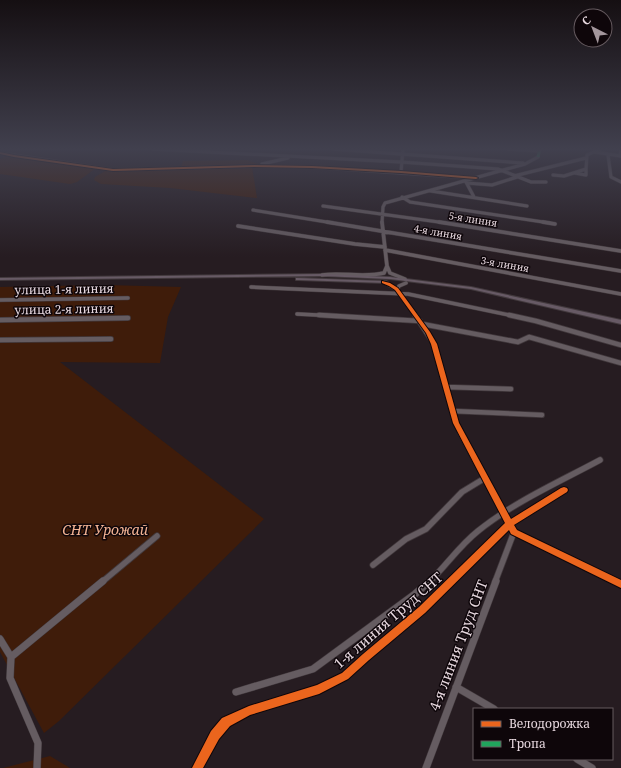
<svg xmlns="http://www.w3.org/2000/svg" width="621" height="768" font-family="'Noto Serif',serif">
<rect width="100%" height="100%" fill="#261c21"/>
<path fill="#3f1c0a" d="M7 156 96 168 77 182 70 184 0 174V159Z
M247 160 258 164 252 167 257 198 170 188 101 184 94 180 95 177 107 170H192L181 167 183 161Z
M106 285 181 287 168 317 160 363 60 362 264 519 59 721 44 733 0 652V287Z
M50 756 70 768H3Z"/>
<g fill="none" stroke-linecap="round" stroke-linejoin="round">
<g stroke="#42393d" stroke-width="4">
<path id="minor-far4" d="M153 149 401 162 498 169 531 182H546
M333 149 523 163
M508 149 539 151
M595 152 621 156
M0 153 113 170 254 166 312 167 476 178
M608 155 611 177 621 182
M620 156 621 149
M262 164 288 158
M401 172 403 149
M575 173 586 175V169
M553 175 564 176 586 169 587 155 600 149
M514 176 586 158
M466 182 474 197
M467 183 492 185 517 177
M431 191 527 206
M402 197 410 202 550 223
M323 206 446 223
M253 210 333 223
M382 223 383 207 385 203 525 164 538 157"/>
</g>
<g stroke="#42393d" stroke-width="4.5">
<path id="minor-far3" d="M327 222 621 271
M439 222 621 251
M543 222 555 224
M238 226 355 244 385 247
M385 250 621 294
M387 266 390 273 405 279
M322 275C342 272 364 278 384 273L387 266 382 222
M384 282 396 289 416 316
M251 287 408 294 514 316
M397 290 399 286 406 283
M0 300 128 298
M297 314 337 316"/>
</g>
<g stroke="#42393d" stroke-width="6">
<path id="minor-far2" d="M319 315 420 321
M415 315 434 344 456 423 462 434
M509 315 536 321 621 345
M0 320 128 318
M422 324 518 342 529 337 621 363
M0 340 111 339
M446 387 511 389
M452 411 542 415"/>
</g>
<g stroke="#42393d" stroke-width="7">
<path id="minor-far1" d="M461 433 514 532 616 582
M373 565 406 539 426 529 462 492 485 478
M102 582 157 536
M429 582C446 566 459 546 478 531 514 502 559 482 600 460
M451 582 510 524 564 490
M495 582 514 532"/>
</g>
<g stroke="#42393d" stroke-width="8">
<path id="minor" d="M614 581 621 584
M0 639 11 657 10 678 38 743 37 768
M11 657 103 581
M456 687 494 709
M236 692 313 669 415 594 430 581
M577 759 592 768
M197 768 215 735 226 722 249 711 319 689 345 676 422 610 452 581
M426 768 496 581"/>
</g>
<g stroke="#42393d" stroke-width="2">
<path id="major" d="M322 274 390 277 471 287 621 320V324L471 289 390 279 322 276 0 280V278Z
M296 278 386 281 388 282 386 283 298 280H296Z"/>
</g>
<use href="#minor-far4" stroke="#655c61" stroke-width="3"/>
<use href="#minor-far3" stroke="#655c61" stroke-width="3.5"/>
<use href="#minor-far2" stroke="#655c61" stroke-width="4.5"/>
<use href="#minor-far1" stroke="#655c61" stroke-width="5.5"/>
<use href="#minor" stroke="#655c61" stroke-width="7"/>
<use href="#major" fill="#675a65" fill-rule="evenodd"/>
<path stroke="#20a55d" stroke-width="3" stroke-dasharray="6 3" stroke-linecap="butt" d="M538 157 540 149"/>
<g stroke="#0e060a" stroke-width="2">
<path id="cycleway" d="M0 152 14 155 113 169 254 165 312 166 401 171 476 177 478 178 476 179 401 173 312 168 254 167 113 171 14 157 0 154Z
M382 281 390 283 398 288 430 332 437 344 459 423 511 519 561 488 564 487 567 488 568 490 567 492 514 525 517 530 621 580V588L511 534 509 530 425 613 369 660 348 679 319 694 250 715 230 726 219 739 203 768H192L211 731 222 718 249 706 317 685 342 673 363 654 419 607 505 523 453 423 431 344 426 333 395 290 389 286 382 283Z"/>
</g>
<use href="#cycleway" fill="#eb651d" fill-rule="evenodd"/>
</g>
<linearGradient id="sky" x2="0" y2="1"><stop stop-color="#150f12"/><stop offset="0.58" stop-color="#41404e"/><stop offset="1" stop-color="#41404e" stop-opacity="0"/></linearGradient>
<rect width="621" height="257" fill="url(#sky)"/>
<g text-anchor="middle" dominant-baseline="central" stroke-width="3" stroke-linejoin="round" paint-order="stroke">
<g font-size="10" fill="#e7d8df" stroke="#0e060a">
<text transform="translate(473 219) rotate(9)">5-я линия</text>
<text transform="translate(438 232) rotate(10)">4-я линия</text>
<text transform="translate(505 264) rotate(10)">3-я линия</text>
</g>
<g font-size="12" fill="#e7d8df" stroke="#0e060a">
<text transform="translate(64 289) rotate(-1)">улица 1-я линия</text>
<text transform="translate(64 309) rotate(-1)">улица 2-я линия</text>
</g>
<g font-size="14" font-style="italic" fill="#f2b293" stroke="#0e060a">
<text x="105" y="529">СНТ Урожай</text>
</g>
<g font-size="14" fill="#e7d8df" stroke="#0e060a">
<text transform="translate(388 620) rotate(-41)">1-я линия Труд СНТ</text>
<text transform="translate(458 645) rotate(-69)">4-я линия Труд СНТ</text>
</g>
</g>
<rect x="473" y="708" width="140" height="52" fill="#0e060a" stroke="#655a5f"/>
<rect x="481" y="721" width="20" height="6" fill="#eb651d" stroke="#655a5f"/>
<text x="509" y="728" font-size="12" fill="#e7d8df">Велодорожка</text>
<rect x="481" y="741" width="20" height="6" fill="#20a55d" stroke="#655a5f"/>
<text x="509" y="748" font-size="12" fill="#e7d8df">Тропа</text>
<g transform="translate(593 28) rotate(318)"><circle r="19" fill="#0e060a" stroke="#655a5f"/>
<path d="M0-3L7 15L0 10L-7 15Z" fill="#a3969c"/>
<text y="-6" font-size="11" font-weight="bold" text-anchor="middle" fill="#e7d8df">С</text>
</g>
</svg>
